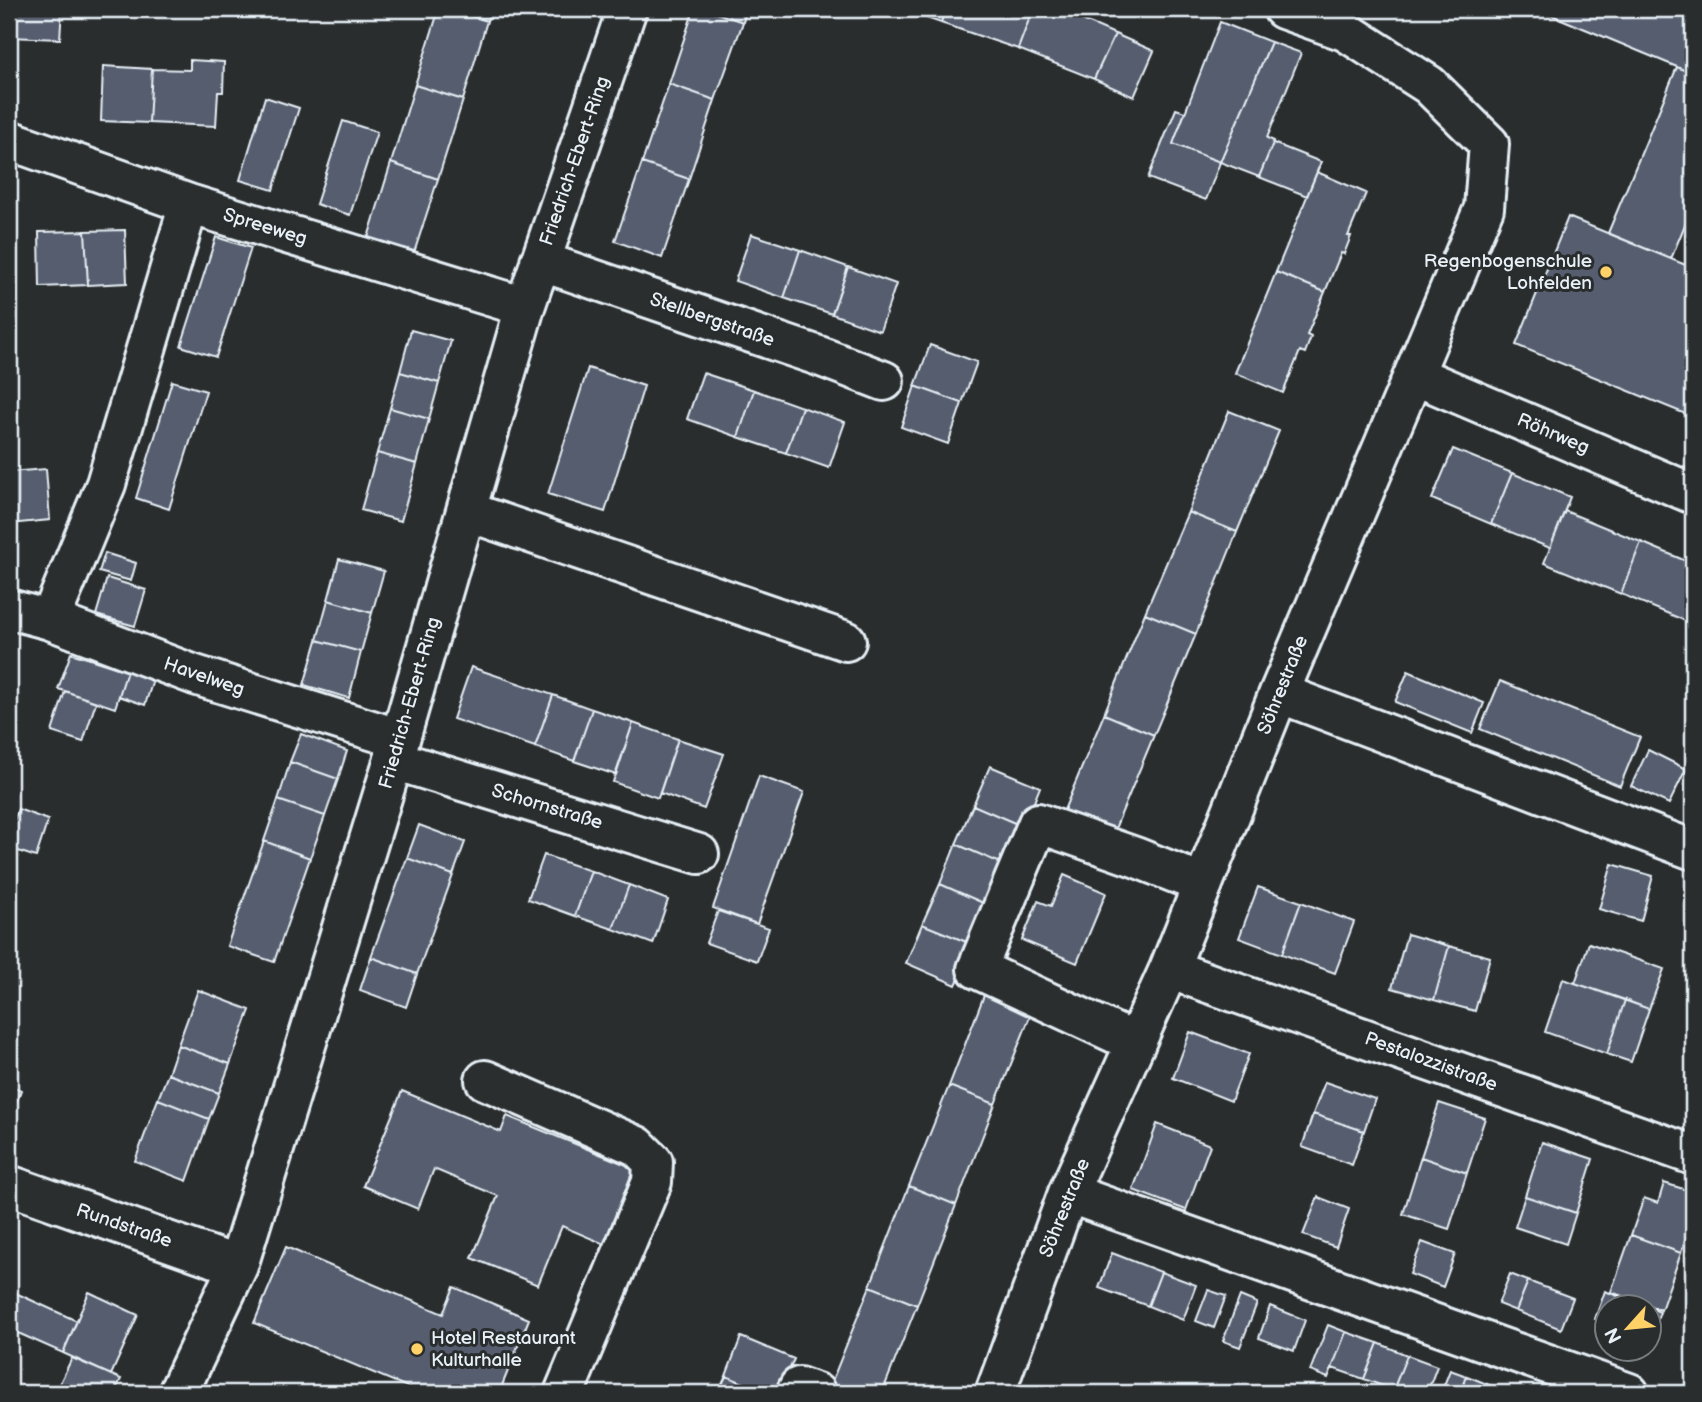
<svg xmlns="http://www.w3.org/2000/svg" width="1702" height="1402" font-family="'Balsamiq Sans',sans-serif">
<rect width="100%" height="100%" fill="#2a2d2e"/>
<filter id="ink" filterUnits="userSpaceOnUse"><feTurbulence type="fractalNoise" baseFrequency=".0143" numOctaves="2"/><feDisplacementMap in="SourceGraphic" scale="14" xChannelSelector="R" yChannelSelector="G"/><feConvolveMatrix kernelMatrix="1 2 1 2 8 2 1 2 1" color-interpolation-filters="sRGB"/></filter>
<g filter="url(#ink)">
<path fill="#565d6e" stroke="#e8f1f8" stroke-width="2" d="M9 9H62L60 39 9 37Z
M439 9H450L487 21 463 100 415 85Z
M450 9H491L487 21Z
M694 9H705L743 22 715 100 669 84Z
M705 9H747L743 22Z
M900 9H945L941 23Z
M945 9H1033L1018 49 941 23Z
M1033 9H1057L1115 34 1094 79 1018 49Z
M1537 9H1693V74L1677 67Z
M1220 22 1271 42 1220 162 1173 144Z
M1115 34 1154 51 1134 97 1094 79Z
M1271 42 1301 53 1267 138 1274 141 1259 177 1220 162Z
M190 60 224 62 223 92H218L216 126 149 123 152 69 190 70Z
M103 66 152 69 149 123 101 121Z
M1677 67 1693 74V205L1671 259 1608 233Z
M669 84 715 100 689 179 642 163Z
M415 85 463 100 438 179 391 163Z
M265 97 299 108 273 190 240 180Z
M1176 109 1185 112 1173 144 1220 162 1206 200 1148 178Z
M343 121 377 132 350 215 316 204Z
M1273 143 1321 162 1307 196 1259 177Z
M391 163 438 179 412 259 366 244Z
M642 163 689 179 662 258 615 241Z
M1317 172 1366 193 1348 236H1351L1344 254 1341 253 1325 292 1276 272Z
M1568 217 1693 268V417L1516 345Z
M125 230 127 283 88 285 85 231Z
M85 231 88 285 40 287 39 232Z
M751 234 800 250 784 298 735 281Z
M216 237 251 248 216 357 181 346Z
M800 250 848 267 832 314 784 298Z
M848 267 896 284 880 331 832 314Z
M1276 272 1325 292 1307 335 1311 337 1305 353 1300 351 1283 393 1235 373Z
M411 330 451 341 439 383 400 372Z
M930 345 977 362 962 403 915 386Z
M588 368 644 386 605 512 548 494Z
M400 372 439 383 429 419 390 408Z
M703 373 754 390 738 437 687 419Z
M172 381 206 391 169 509 136 498Z
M915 386 962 403 948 444 901 427Z
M754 390 802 407 786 453 738 437Z
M802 407 845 422 829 468 786 453Z
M390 408 429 419 417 464 377 453Z
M1229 411 1279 431 1237 532 1188 512Z
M1453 449 1512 473 1491 524 1432 499Z
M377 453 417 464 401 521 361 510Z
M46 469 50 520 9 524V472Z
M1512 473 1570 497 1550 548 1491 524Z
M1565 511 1641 542 1621 594 1544 563Z
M1188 512 1237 532 1196 634 1145 613Z
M1641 542 1693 564V624L1621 594Z
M105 553 136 563 131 581 99 572Z
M339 559 384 571 372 613 328 600Z
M107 578 146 590 135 626 96 615Z
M328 600 372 613 361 652 317 640Z
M1145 613 1196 634 1154 735 1104 714Z
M317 640 361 652 349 698 304 685Z
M71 653 127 671 115 708 58 689Z
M471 667 553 695 535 747 453 719Z
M127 671 153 680 145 705 119 696Z
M1408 671 1484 703 1472 733 1395 702Z
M1500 681 1640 737 1620 786 1480 729Z
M65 691 96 702 83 742 52 732Z
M553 695 592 709 574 761 535 747Z
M592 709 633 723 616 775 574 761Z
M1104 714 1154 735 1112 836 1062 815Z
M633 723 678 739 658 798 613 782Z
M301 734 347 751 338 779 290 762Z
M678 739 724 754 704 809 660 793Z
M1648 750 1686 769 1669 804 1631 786Z
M290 762 338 779 325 816 278 800Z
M990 766 1040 787 1024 827 973 805Z
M759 776 804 792 757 924 713 908Z
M278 800 325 816 310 858 264 841Z
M973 805 1024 827 1007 866 956 844Z
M18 809 48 820 36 857 9 848V836Z
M419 825 465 842 453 875 407 858Z
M264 841 310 858 274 962 227 946Z
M956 844 1007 866 990 906 940 884Z
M544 855 591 871 575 916 528 899Z
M407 858 453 875 417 974 371 957Z
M1612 864 1653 876 1641 921 1599 909Z
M591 871 629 885 613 929 575 916Z
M1064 875 1106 893 1077 963 1022 940 1038 901 1051 906Z
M940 884 990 906 974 945 922 924Z
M629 885 668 900 653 944 613 929Z
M1258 887 1301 902 1282 954 1239 938Z
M1301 902 1354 922 1335 973 1282 954Z
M718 911 769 928 757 961 706 943Z
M922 924 974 945 956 985 906 963Z
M1407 934 1449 946 1434 1000 1392 988Z
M1589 943 1664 969 1649 1009 1575 983Z
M1449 946 1490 957 1475 1011 1434 1000Z
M371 957 417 974 406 1007 360 990Z
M1563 979 1625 1000 1607 1054 1545 1032Z
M988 985 1035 1004 995 1104 949 1086Z
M198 990 250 1010 230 1064 178 1045Z
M1625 1000 1649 1009 1631 1062 1607 1054Z
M1190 1032 1249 1054 1231 1101 1173 1078Z
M178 1045 230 1064 219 1093 168 1074Z
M168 1074 219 1093 209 1119 158 1099Z
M1325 1082 1375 1099 1364 1131 1313 1114Z
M9 1085 21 1090 9 1122Z
M949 1086 995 1104 956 1205 909 1186Z
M402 1091 501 1132 507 1116 634 1168 604 1244 562 1226 538 1285 472 1258 498 1196 434 1169 418 1209 363 1186Z
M158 1099 209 1119 187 1181 135 1161Z
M1439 1103 1485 1118 1467 1173 1421 1157Z
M1313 1114 1364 1131 1352 1165 1302 1147Z
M1157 1124 1210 1145 1186 1210 1133 1190Z
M1542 1142 1593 1159 1576 1213 1525 1196Z
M1421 1157 1467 1173 1449 1229 1403 1214Z
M1664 1183 1693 1192V1217L1681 1253 1631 1235 1644 1198 1658 1203Z
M909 1186 956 1205 917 1305 870 1286Z
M1525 1196 1576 1213 1566 1244 1515 1227Z
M1318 1197 1349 1209 1336 1247 1303 1235Z
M1631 1235 1681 1253 1661 1310 1611 1292Z
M1422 1242 1455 1254 1443 1287 1410 1274Z
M286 1247 443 1314 454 1287 529 1319 499 1393H408L410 1388 254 1323Z
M1112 1253 1161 1272 1148 1306 1099 1288Z
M1161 1272 1196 1285 1183 1320 1148 1306Z
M1510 1274 1528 1281 1516 1311 1498 1304Z
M1528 1281 1573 1298 1561 1329 1516 1311Z
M870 1286 917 1305 882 1393H847L830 1386Z
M9 1290 77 1321 63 1353 9 1329Z
M1208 1290 1226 1296 1214 1328 1196 1321Z
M1605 1291 1648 1308H1608V1324L1595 1319Z
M89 1292 138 1315 111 1375 63 1353Z
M1240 1296 1257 1303 1240 1347 1223 1341Z
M1270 1306 1305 1320 1294 1351 1259 1338Z
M1650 1308 1660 1312 1650 1339Z
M1328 1325 1346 1332 1328 1378 1310 1371Z
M1346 1332 1378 1343 1364 1379 1332 1368Z
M741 1337 794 1359 779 1393H768L726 1376Z
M1378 1343 1407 1355 1393 1390 1364 1379Z
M1407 1355 1437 1366 1427 1393H1392Z
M72 1358 121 1379 114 1393H55Z
M1450 1370 1467 1376 1461 1393H1441Z
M726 1376 768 1393H718Z
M1467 1376 1497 1388 1495 1393H1461Z"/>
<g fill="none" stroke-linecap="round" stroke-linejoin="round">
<g stroke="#e8f1f8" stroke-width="44">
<path id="minor" d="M9 140 189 204 525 307
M540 261 819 356 884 381
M1414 375 1693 494
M466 511 846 641
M9 609 50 620 195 675 400 739
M50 620 106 484 189 204
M1279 693 1693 850
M394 760 699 854
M1169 969 1693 1155
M1136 1043 977 969 1038 823 1135 857 1203 884
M485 1080 637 1146 653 1162 652 1182 564 1393
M9 1185 238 1266
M1068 1193 1629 1393
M178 1393 238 1266 400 739 525 307 627 9
M796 1393 799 1387 816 1393
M995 1393 1068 1193 1169 969 1279 693 1484 208 1489 144 1429 85 1345 31 1283 9"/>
</g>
<use href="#minor" stroke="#2a2d2e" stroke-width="38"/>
</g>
</g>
<g fill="#ffd166" stroke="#2a2d2e" stroke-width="2.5">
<circle cx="1606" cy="272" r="7"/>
<circle cx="417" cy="1349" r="7"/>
</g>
<g text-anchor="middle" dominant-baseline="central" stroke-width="6" stroke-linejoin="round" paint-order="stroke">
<g font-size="19" fill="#e8f1f8" stroke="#2a2d2e">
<text transform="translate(575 161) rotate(-71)">Friedrich-Ebert-Ring</text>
<text transform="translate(265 227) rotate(17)">Spreeweg</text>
<text transform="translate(712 320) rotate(19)">Stellbergstraße</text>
<text transform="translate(1553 434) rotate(23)">Röhrweg</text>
<text transform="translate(204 677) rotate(19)">Havelweg</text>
<text transform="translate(1283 685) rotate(-68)">Söhrestraße</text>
<text transform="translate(410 703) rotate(-74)">Friedrich-Ebert-Ring</text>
<text transform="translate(547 807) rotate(17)">Schornstraße</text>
<text transform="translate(1431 1062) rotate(20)">Pestalozzistraße</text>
<text transform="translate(1065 1208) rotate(-68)">Söhrestraße</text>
<text transform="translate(124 1226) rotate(19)">Rundstraße</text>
</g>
<g font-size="19" fill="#e8f1f8" stroke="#2a2d2e" text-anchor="end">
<text x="1592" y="261">Regenbogenschule<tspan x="1592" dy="22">Lohfelden</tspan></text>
<text x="431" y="1338" text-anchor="start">Hotel Restaurant<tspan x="431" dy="22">Kulturhalle</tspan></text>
</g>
</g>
<rect width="1702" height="1402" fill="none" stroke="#2a2d2e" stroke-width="35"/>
<rect x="18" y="18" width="1667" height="1367" fill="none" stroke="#e8f1f8" stroke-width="2.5" filter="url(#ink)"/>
<g transform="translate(1628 1328) rotate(243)"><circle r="33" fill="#2a2d2e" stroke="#767b7f" stroke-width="2"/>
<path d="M0-5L12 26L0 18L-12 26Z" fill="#ffd166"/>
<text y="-10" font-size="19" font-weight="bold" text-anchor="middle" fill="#e8f1f8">N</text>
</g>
</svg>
